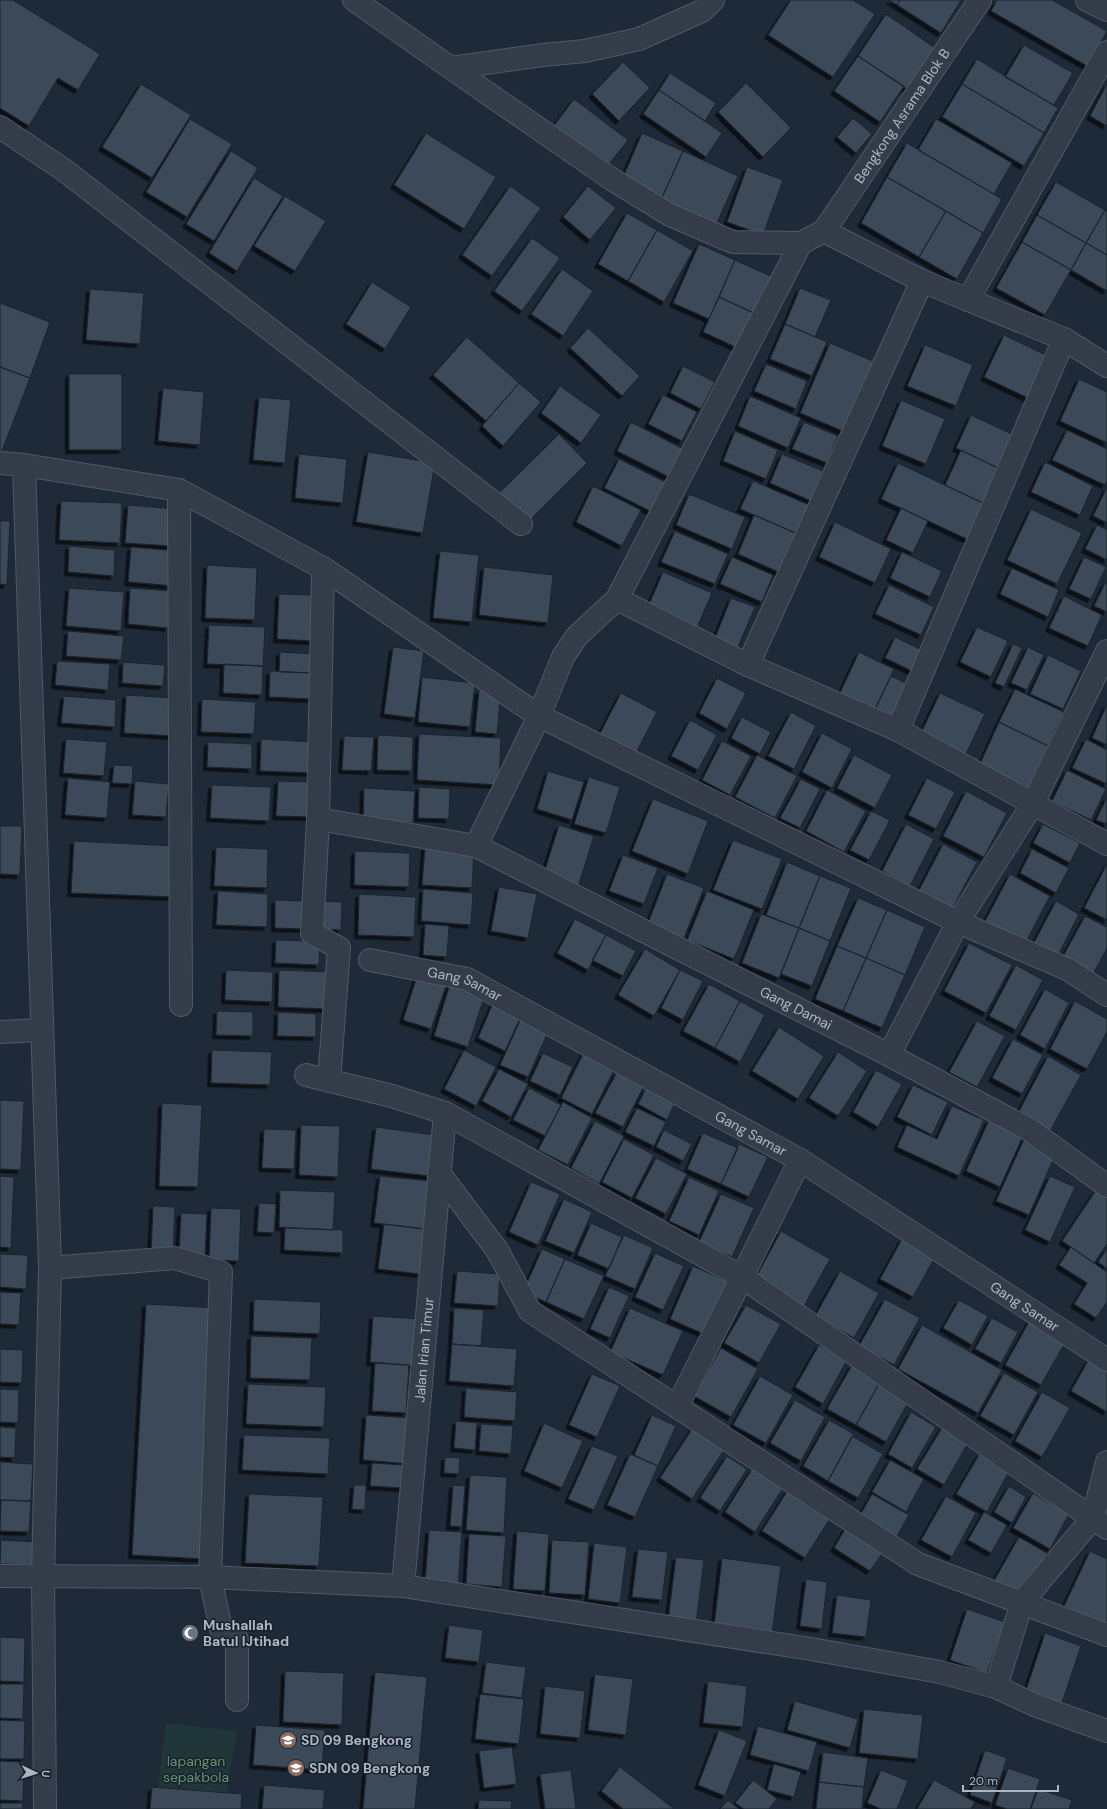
<svg xmlns="http://www.w3.org/2000/svg" width="1107" height="1809" font-family="'DM Sans',sans-serif">
<defs>
<filter id="shadow"><feDropShadow dx="-3.5" dy="3.5" stdDeviation="0" flood-color="#0009"/></filter>
</defs>
<rect width="100%" height="100%" fill="#1f2a38"/>
<path fill="#213639" d="M166 1723 237 1731 224 1809H155Z"/>
<path fill="#3b4858" stroke="#1b232e" filter="url(#shadow)" d="M0 0H13L100 54 78 90 58 78 29 126 0 108Z
M791 0H853L875 14 833 77 768 35Z
M889 0H900L897 5Z
M900 0H961L941 33 897 5Z
M997 0H1052L1107 31 1087 66 991 11Z
M886 14 938 50 910 91 858 56Z
M1024 45 1073 73 1054 105 1005 77Z
M858 56 904 86 880 122 834 91Z
M977 59 1058 108 1044 133 962 84Z
M623 62 650 88 619 121 592 94Z
M670 73 716 103 705 121 659 90Z
M746 83 791 128 763 157 718 112Z
M141 84 191 115 152 178 102 147Z
M962 84 1044 133 1024 166 942 117Z
M1107 84V126L1090 116Z
M659 90 722 133 706 157 643 114Z
M574 99 628 140 606 168 553 127Z
M853 118 872 134 856 153 837 137Z
M190 119 232 144 187 217 146 192Z
M936 119 1012 163 994 194 918 150Z
M426 133 496 177 464 229 394 185Z
M642 133 683 151 661 200 621 182Z
M907 143 1002 199 983 233 887 177Z
M231 151 258 168 214 241 186 224Z
M683 151 738 176 716 225 661 200Z
M747 167 783 180 763 235 727 222Z
M887 177 946 211 919 257 861 223Z
M254 178 283 196 237 271 209 253Z
M1056 182 1105 210 1086 243 1037 215Z
M510 186 541 208 492 276 462 255Z
M588 186 616 208 590 240 563 217Z
M285 196 326 221 295 271 254 246Z
M1105 210 1107 211V255L1086 243Z
M946 211 983 233 957 279 919 257Z
M627 213 657 230 628 281 598 264Z
M1037 215 1086 243 1071 270 1022 242Z
M657 230 693 251 664 302 628 281Z
M532 238 560 258 522 311 494 291Z
M1022 242 1071 270 1045 315 996 288Z
M1086 243 1107 255V291L1071 270Z
M699 244 735 260 709 319 673 303Z
M735 260 775 278 758 315 719 297Z
M562 269 593 291 563 336 531 314Z
M372 282 411 307 385 349 346 324Z
M800 288 831 300 815 337 785 324Z
M90 289 144 293 140 344 86 340Z
M719 297 758 315 742 350 703 332Z
M0 303 50 322 30 378 0 367Z
M785 324 827 342 812 376 770 359Z
M588 328 640 376 622 396 570 348Z
M1004 335 1052 358 1032 400 984 377Z
M467 337 519 383 486 421 433 375Z
M830 343 875 362 845 432 800 413Z
M925 345 973 365 956 406 907 386Z
M766 364 807 381 796 409 754 391Z
M683 366 715 382 701 409 670 393Z
M0 367 30 378 2 451H0Z
M69 374H122V450H69Z
M1079 379 1107 392V443L1060 421Z
M519 383 541 402 503 446 482 426Z
M560 386 601 415 581 443 541 413Z
M163 388 204 392 200 445 158 441Z
M663 395 697 412 682 441 648 424Z
M750 396 801 418 788 448 738 426Z
M259 397 291 400 285 463 253 460Z
M901 400 945 419 926 464 882 446Z
M971 415 1018 437 1002 470 956 448Z
M631 422 687 451 673 479 617 451Z
M804 422 838 436 827 463 792 449Z
M1067 430 1107 449V481L1105 485 1052 460Z
M735 431 778 450 766 479 723 461Z
M559 434 587 463 525 525 497 495Z
M961 450 1002 470 985 504 945 485Z
M368 452 435 463 423 533 356 522Z
M299 454 347 459 343 503 295 498Z
M782 454 823 471 811 501 770 483Z
M619 459 669 484 654 513 604 488Z
M1045 462 1093 486 1080 515 1031 492Z
M898 463 985 504 969 540 881 499Z
M753 481 812 506 800 535 740 509Z
M593 486 641 510 622 546 576 522Z
M1107 487V523L1093 516Z
M689 494 745 517 732 549 676 525Z
M61 501 122 503 120 543 59 540Z
M128 505 175 509 171 546 125 543Z
M901 508 928 521 913 553 886 540Z
M1031 509 1082 533 1057 584 1007 560Z
M754 515 800 535 783 574 738 554Z
M0 521H10L7 585 0 584Z
M835 522 891 549 875 583 819 557Z
M1097 525 1107 530V560L1085 549Z
M675 531 728 554 715 584 661 562Z
M69 546 115 550 114 576 68 572Z
M131 547 178 551 175 586 128 582Z
M440 551 479 555 472 622 433 618Z
M902 552 942 571 930 597 890 578Z
M732 557 773 575 762 602 720 584Z
M1084 557 1106 567 1091 599 1069 589Z
M207 565 257 568 255 620 205 618Z
M484 567 553 575 548 623 479 615Z
M1012 568 1059 590 1048 617 1000 594Z
M663 572 712 593 696 630 647 609Z
M1105 583H1107V612L1094 606Z
M889 585 934 607 921 635 875 614Z
M69 588 124 592 121 631 66 626Z
M130 588 171 591 168 628 128 624Z
M279 594 315 595 313 641 277 639Z
M1064 596 1102 615 1088 646 1049 628Z
M731 598 755 607 738 647 715 638Z
M209 625 265 627 263 666 207 664Z
M977 627 1008 641 991 677 960 662Z
M68 631 124 636 121 660 66 656Z
M895 637 928 653 918 674 885 658Z
M1013 644 1022 648 1004 687 995 683Z
M393 647 424 651 415 718 384 714Z
M1028 647 1044 655 1027 690 1011 683Z
M280 652 316 654 315 673 279 672Z
M859 652 894 669 875 710 840 693Z
M1048 655 1081 671 1063 709 1030 694Z
M57 661 110 664 108 690 55 685Z
M123 662 165 665 163 686 122 683Z
M224 664 263 666 262 695 223 693Z
M270 671 313 673 312 699 269 697Z
M891 676 914 687 896 724 873 713Z
M422 677 475 683 470 727 418 722Z
M717 678 746 693 727 729 699 713Z
M1015 689 1064 712 1048 746 999 722Z
M479 690 501 692 497 734 475 732Z
M621 693 657 712 634 757 598 737Z
M940 693 985 714 965 756 920 735Z
M126 695 176 698 173 736 124 733Z
M64 696 116 700 115 727 61 723Z
M202 699 256 702 254 734 201 732Z
M1107 704V745L1092 738Z
M791 712 816 726 794 769 768 756Z
M742 717 771 732 760 754 731 738Z
M690 720 717 735 698 770 671 756Z
M999 722 1048 746 1027 790 979 766Z
M822 733 852 749 832 788 802 772Z
M419 734 501 738 499 785 417 780Z
M378 735 413 737 412 771 377 770Z
M344 736 374 737 371 771 342 770Z
M66 739 107 742 104 776 63 773Z
M261 739 314 742 313 773 260 771Z
M1086 739 1107 750V784L1072 768Z
M722 741 751 756 730 795 702 780Z
M208 742 252 744V769L207 767Z
M757 755 797 776 775 818 735 797Z
M854 755 892 775 875 808 837 788Z
M114 765 133 766 132 784 112 783Z
M1067 770 1106 789 1091 820 1052 801Z
M548 771 584 782 572 820 537 809Z
M589 777 620 787 606 833 574 824Z
M68 778 110 782 107 818 65 815Z
M927 778 955 792 936 829 908 815Z
M801 779 820 789 800 828 780 818Z
M135 781 169 784 166 817 132 815Z
M278 781 313 782 311 817 276 816Z
M212 785 271 787 269 821 210 818Z
M419 787 450 789 449 819 418 818Z
M364 788 415 791 413 823 363 820Z
M827 790 866 811 844 852 806 831Z
M966 791 1007 813 984 857 943 836Z
M1107 797V824L1096 820Z
M653 799 708 821 688 874 632 851Z
M871 811 890 820 869 860 850 850Z
M906 824 934 839 910 886 882 871Z
M1043 824 1080 843 1070 863 1033 843Z
M559 825 594 836 578 887 543 876Z
M0 826H22L20 875 0 874Z
M733 840 782 859 762 909 713 890Z
M74 841 176 846 174 897 71 893Z
M943 844 977 862 951 911 917 894Z
M216 847 268 849 267 888 214 886Z
M425 847 474 851 472 888 422 885Z
M1032 849 1069 868 1056 893 1020 873Z
M355 851 410 853 409 887 354 885Z
M623 855 658 868 644 904 609 891Z
M787 862 820 876 799 928 766 915Z
M1107 864V920L1084 908Z
M667 874 704 888 684 938 648 923Z
M1010 874 1050 896 1025 944 984 923Z
M820 876 851 888 830 941 799 928Z
M499 887 537 894 528 938 491 931Z
M423 889 473 893 471 925 421 921Z
M218 891 268 894 267 927 216 925Z
M707 891 754 910 734 959 687 940Z
M359 894 416 897 414 937 358 935Z
M858 898 887 910 866 958 837 946Z
M275 900 306 901 304 929 275 928Z
M320 901 342 902 341 930 318 929Z
M1056 901 1079 914 1054 963 1030 950Z
M887 910 925 927 905 975 866 958Z
M761 914 799 928 779 978 742 963Z
M1085 916 1107 927V948L1092 976 1061 960Z
M575 919 606 935 588 970 557 953Z
M425 924 449 926 447 957 423 955Z
M799 928 830 941 812 986 781 974Z
M606 935 636 951 623 976 592 960Z
M276 940 320 941 319 965 275 963Z
M969 943 1012 965 986 1013 944 991Z
M837 946 866 958 843 1011 815 999Z
M645 949 680 970 654 1016 618 995Z
M866 958 905 975 882 1028 843 1011Z
M1016 965 1043 980 1016 1030 989 1016Z
M226 970 273 972 272 1002 225 1000Z
M279 970 331 972 330 1009 278 1007Z
M680 970 703 981 683 1020 661 1008Z
M417 976 446 986 431 1029 403 1020Z
M450 984 485 995 468 1047 434 1036Z
M709 984 740 1001 715 1048 683 1031Z
M1045 989 1069 1003 1045 1049 1020 1035Z
M740 1001 765 1015 740 1062 715 1048Z
M1075 1001 1107 1019V1032L1087 1069 1050 1049Z
M493 1003 521 1016 505 1051 478 1038Z
M217 1011 253 1012V1036L216 1035Z
M278 1012 316 1014V1037L277 1036Z
M522 1016 550 1028 528 1077 500 1065Z
M977 1021 1005 1036 977 1087 949 1072Z
M779 1027 824 1056 798 1099 752 1071Z
M1013 1039 1043 1055 1022 1094 992 1078Z
M212 1050 272 1052 270 1085 211 1083Z
M464 1050 496 1067 476 1106 444 1089Z
M585 1050 616 1066 592 1114 561 1098Z
M838 1052 867 1071 838 1116 809 1098Z
M543 1053 573 1067 560 1095 530 1081Z
M1048 1056 1081 1075 1050 1131 1018 1113Z
M499 1069 528 1084 511 1117 482 1101Z
M876 1070 902 1084 878 1127 853 1112Z
M617 1072 644 1086 623 1127 595 1113Z
M913 1085 948 1102 932 1135 897 1117Z
M529 1088 561 1105 545 1136 513 1120Z
M646 1088 675 1103 667 1120 638 1104Z
M0 1100 24 1101 21 1170 0 1169Z
M563 1102 592 1118 568 1165 538 1150Z
M162 1103 202 1105 198 1187 159 1186Z
M952 1106 984 1120 959 1176 897 1147 907 1125 937 1139Z
M637 1108 666 1122 654 1146 625 1132Z
M989 1120 1023 1136 1000 1187 966 1171Z
M595 1121 624 1136 599 1184 571 1168Z
M301 1125 340 1126 338 1177 299 1175Z
M376 1127 434 1135 429 1176 371 1169Z
M264 1129 296 1130 294 1169 262 1168Z
M664 1130 692 1144 683 1161 656 1147Z
M703 1133 738 1148 721 1184 687 1169Z
M1025 1137 1057 1151 1029 1215 996 1201Z
M624 1139 654 1155 632 1198 602 1182Z
M739 1144 768 1157 749 1197 721 1184Z
M656 1158 687 1174 666 1214 635 1198Z
M0 1176 14 1177 11 1248 0 1247Z
M380 1176 431 1181 425 1229 374 1223Z
M1050 1176 1075 1187 1050 1242 1025 1230Z
M689 1177 719 1191 699 1235 669 1221Z
M531 1182 560 1194 538 1245 509 1232Z
M280 1190 335 1192 333 1230 279 1227Z
M1096 1190 1107 1198V1244L1094 1263 1062 1241Z
M721 1194 754 1208 732 1257 699 1242Z
M564 1199 592 1212 574 1253 545 1241Z
M259 1203 276 1204 274 1233 257 1232Z
M153 1206 175 1207 173 1256 151 1255Z
M211 1208 241 1209 239 1261 209 1260Z
M181 1213 207 1214 205 1256 179 1255Z
M591 1223 622 1237 609 1269 577 1255Z
M384 1224 425 1229 420 1274 378 1269Z
M285 1228 343 1230V1253L284 1250Z
M781 1231 830 1259 804 1306 755 1279Z
M624 1235 653 1248 635 1289 605 1276Z
M902 1239 935 1257 913 1297 880 1279Z
M1071 1247 1107 1272V1302L1096 1318 1074 1304 1087 1283 1059 1265Z
M1107 1248V1269L1098 1262Z
M542 1249 565 1259 546 1302 523 1292Z
M655 1253 684 1266 663 1310 635 1297Z
M0 1254 28 1255 26 1289 0 1287Z
M565 1259 604 1276 584 1319 546 1302Z
M693 1266 729 1282 706 1335 670 1319Z
M457 1271 500 1274 498 1306 454 1303Z
M840 1271 879 1293 854 1338 815 1316Z
M609 1287 629 1296 610 1338 590 1329Z
M0 1292 21 1293 19 1325 0 1324Z
M254 1299 321 1302 320 1334 253 1331Z
M885 1299 920 1318 894 1365 859 1346Z
M959 1300 988 1316 972 1345 943 1328Z
M146 1304 217 1308 204 1559 132 1555Z
M746 1305 781 1324 759 1363 724 1343Z
M454 1308 484 1310 481 1346 452 1344Z
M630 1308 683 1331 663 1375 610 1352Z
M373 1316 420 1319 417 1366 370 1362Z
M992 1318 1018 1332 1001 1363 975 1349Z
M1030 1320 1066 1341 1041 1385 1005 1365Z
M922 1325 1002 1370 978 1413 898 1369Z
M251 1336 312 1338 310 1380 250 1378Z
M452 1344 517 1349 514 1386 449 1381Z
M819 1345 847 1360 823 1404 795 1387Z
M721 1348 758 1369 731 1417 694 1396Z
M0 1349 23 1350 22 1383 0 1382Z
M1089 1359 1107 1369V1412L1071 1391Z
M375 1363 409 1365 406 1413 372 1411Z
M852 1365 880 1382 856 1425 827 1409Z
M1004 1373 1038 1392 1014 1435 980 1416Z
M592 1374 620 1386 597 1437 569 1425Z
M760 1376 793 1395 766 1443 733 1425Z
M880 1382 910 1399 886 1442 856 1425Z
M248 1384 326 1387 324 1427 246 1424Z
M466 1388 517 1392 515 1421 464 1417Z
M0 1389 19 1390 18 1423 0 1422Z
M1042 1392 1070 1408 1042 1457 1015 1441Z
M795 1400 825 1417 801 1461 770 1443Z
M911 1412 936 1427 912 1468 888 1454Z
M366 1415 413 1418 410 1464 363 1460Z
M652 1415 676 1426 658 1466 634 1455Z
M829 1420 854 1434 828 1481 803 1466Z
M456 1421 477 1423 475 1450 454 1448Z
M544 1423 583 1441 562 1488 524 1471Z
M481 1424 513 1426 511 1454 479 1451Z
M694 1426 726 1447 692 1499 660 1478Z
M943 1426 969 1441 944 1485 917 1469Z
M0 1427 16 1428 15 1458 0 1457Z
M244 1435 330 1438 328 1474 242 1470Z
M852 1436 883 1454 858 1498 828 1481Z
M592 1446 618 1456 594 1510 568 1499Z
M980 1453 1010 1470 987 1512 956 1494Z
M630 1454 658 1466 635 1517 607 1505Z
M727 1456 747 1469 720 1511 700 1498Z
M445 1457 460 1458 459 1474 444 1473Z
M890 1460 924 1479 906 1512 872 1492Z
M0 1462 33 1464 31 1501 0 1500Z
M372 1463 404 1465 402 1488 370 1486Z
M752 1469 783 1488 755 1532 725 1512Z
M470 1475 507 1477 504 1533 466 1530Z
M354 1485H366L365 1510 352 1509Z
M453 1485 465 1486 462 1527 450 1526Z
M1009 1486 1026 1497 1012 1523 994 1512Z
M788 1490 831 1517 805 1558 762 1531Z
M1033 1493 1069 1514 1050 1549 1013 1528Z
M249 1494 323 1497 319 1566 245 1563Z
M872 1494 909 1515 896 1538 859 1517Z
M946 1496 976 1513 952 1557 921 1540Z
M1 1500 31 1501 29 1532 0 1531Z
M984 1512 1007 1525 991 1553 968 1540Z
M848 1524 886 1548 870 1571 834 1548Z
M429 1530 462 1532 458 1585 425 1583Z
M517 1531 549 1534 545 1591 513 1589Z
M469 1534 506 1536 502 1587 466 1584Z
M1019 1537 1047 1553 1020 1600 992 1584Z
M1 1540 38 1542 37 1565 0 1564Z
M552 1540 589 1542 585 1595 549 1593Z
M594 1543 627 1547 620 1603 588 1599Z
M638 1549 668 1552 662 1600 632 1597Z
M1090 1551 1107 1559V1627L1064 1606Z
M676 1557 704 1560 696 1624 668 1621Z
M722 1558 781 1566 772 1634 714 1627Z
M806 1579 827 1582 822 1629 800 1626Z
M837 1595 871 1600 866 1637 832 1633Z
M967 1609 1005 1622 987 1673 950 1660Z
M449 1625 483 1630 479 1662 445 1658Z
M1045 1633 1081 1646 1062 1703 1026 1690Z
M0 1637 25 1638 24 1682 0 1681Z
M486 1662 526 1667 522 1698 482 1693Z
M285 1671 344 1673 342 1725 283 1722Z
M375 1672 427 1677 415 1809H363Z
M595 1674 633 1679 626 1735 588 1730Z
M708 1681 747 1686 743 1727 703 1723Z
M0 1684H24L23 1719 0 1718Z
M545 1686 585 1691 580 1738 540 1734Z
M480 1694 524 1699 519 1744 475 1739Z
M795 1701 858 1719 850 1748 787 1730Z
M864 1709 923 1715 918 1759 859 1753Z
M0 1720 25 1721 24 1759H0Z
M256 1725 325 1730 322 1770 253 1765Z
M758 1726 817 1742 809 1771 750 1755Z
M719 1730 747 1741 725 1796 698 1785Z
M512 1747 517 1784 484 1788 479 1751Z
M985 1750 1007 1758 992 1803 970 1795Z
M823 1752 868 1758 864 1787 819 1782Z
M0 1761 24 1762 23 1801 0 1800Z
M774 1764 801 1772 794 1797 767 1790Z
M620 1767 673 1808V1809H623L601 1791Z
M1008 1768 1040 1779 1030 1809H1007L995 1805Z
M571 1770 576 1809H545L540 1774Z
M881 1770 908 1781 897 1809H881L867 1803Z
M753 1780 777 1799 769 1809H744L735 1803Z
M934 1780 975 1802 971 1809H917Z
M819 1782 864 1787 862 1809H816Z
M264 1785 325 1790 323 1809H262Z
M152 1787 242 1794 241 1809H150Z
M1038 1789 1072 1800 1069 1809H1031Z
M479 1800 512 1801 511 1809H478Z
M728 1800 739 1809H720Z
M0 1803H23V1809H0Z"/>
<g fill="none" stroke-linecap="round" stroke-linejoin="round">
<g stroke="#505966" stroke-width="24">
<g id="minor">
<path d="M354 0 451 68 543 55 585 51 639 39 702 11 713 0"/>
<path d="M1087 0 1107 10"/>
<path d="M451 68 613 180 670 215 733 242 801 243 824 231 922 281 1064 339 1107 366"/>
<path d="M0 127 64 170 521 524"/>
<path id="s1" d="M824 231 980 0"/>
<path d="M968 300 1107 52"/>
<path d="M0 463 24 465 50 1268 43 1577 45 1809"/>
<path d="M24 465 179 490 323 568 539 716 958 922 1067 969 1107 995"/>
<path d="M179 490 181 1005"/>
<path d="M323 568 318 819 312 933 339 948 329 1081"/>
<path d="M617 599 801 243"/>
<path d="M748 665 922 281"/>
<path d="M898 730 1064 339"/>
<path id="s2" d="M318 819 476 846 889 1055 1030 1130 1107 1186"/>
<path d="M476 846 539 716 563 657 577 636 617 599 748 665 898 730 1107 844"/>
<path id="s3" d="M370 960 467 979 800 1160 1107 1360"/>
<path d="M0 1032 42 1030"/>
<path d="M889 1055 958 922 1032 805 1107 651"/>
<path d="M306 1075 392 1096 445 1113 742 1277 800 1160"/>
<path d="M439 1173 497 1250 530 1311 918 1564 1107 1635"/>
<path d="M50 1268 175 1258 221 1272 210 1577 222 1634 237 1639V1700"/>
<path d="M677 1407 742 1277 1107 1528"/>
<path d="M0 1576 210 1577 403 1586 811 1649 940 1672 996 1687 1037 1706 1107 1731"/>
<path id="s4" d="M403 1586 445 1113"/>
<path d="M996 1687 1022 1602 1093 1518 1107 1462"/>
</g>
</g>
<use href="#minor" stroke="#333c48" stroke-width="22"/>
</g>
<defs>
<g id="mosque-disc" transform="scale(0.9)"><circle r="9.5" fill="#6b7280" stroke="#19212c"/><path d="M3.5-4.9A6 6 0 1 0 3.5 4.9A5 5 0 1 1 3.5-4.9Z" fill="#fff"/></g>
<g id="school-disc" transform="scale(0.9)"><circle r="9.5" fill="#8d6e63" stroke="#19212c"/><path d="M0-5L7-2L0 1L-7-2ZM-4 1L0 2.5L4 1V4Q0 6-4 4Z" fill="#fff"/></g>
</defs>
<g fill-rule="evenodd">
<use href="#mosque-disc" x="190" y="1633"/>
<use href="#school-disc" x="288" y="1740"/>
<use href="#school-disc" x="296" y="1768"/>
</g>
<g text-anchor="middle" dominant-baseline="central" stroke-width="3" stroke-linejoin="round" paint-order="stroke">
<g font-size="14" fill="#adb6c5" stroke="#19212c">
<text stroke="none"><textPath href="#s1" startOffset="139">Bengkong Asrama Blok B</textPath></text>
<text stroke="none"><textPath href="#s3" startOffset="98">Gang Samar</textPath></text>
<text stroke="none"><textPath href="#s2" startOffset="519">Gang Damai</textPath></text>
<text stroke="none"><textPath href="#s3" startOffset="422">Gang Samar</textPath></text>
<text stroke="none"><textPath href="#s3" startOffset="746">Gang Samar</textPath></text>
<text stroke="none"><textPath href="#s4" startOffset="237">Jalan Irian Timur</textPath></text>
</g>
<g font-size="14" font-weight="bold" fill="#adb6c5" stroke="#19212c" text-anchor="start">
<text x="203" y="1625">Mushallah<tspan x="203" dy="16">Batul IJtihad</tspan></text>
<text x="301" y="1740">SD 09 Bengkong</text>
<text x="309" y="1768">SDN 09 Bengkong</text>
</g>
<g font-size="14" fill="#649670" stroke="#19212c">
<text x="196" y="1761">lapangan<tspan x="196" dy="16">sepakbola</tspan></text>
</g>
</g>
<g transform="translate(36 1773) rotate(94)" stroke="#19212c" stroke-width="3" paint-order="stroke">
<path d="M0-3L7 15L0 10L-7 15Z" fill="#adb6c5"/>
<text y="-6" font-size="11" font-weight="bold" text-anchor="middle" fill="#adb6c5">U</text>
</g>
<path d="M963 1785v6h95v-6" fill="none" stroke="#adb6c5" stroke-width="2"/>
<text x="969" y="1785" font-size="12" fill="#adb6c5" stroke="#19212c" stroke-width="3" paint-order="stroke">20 m</text>
</svg>
